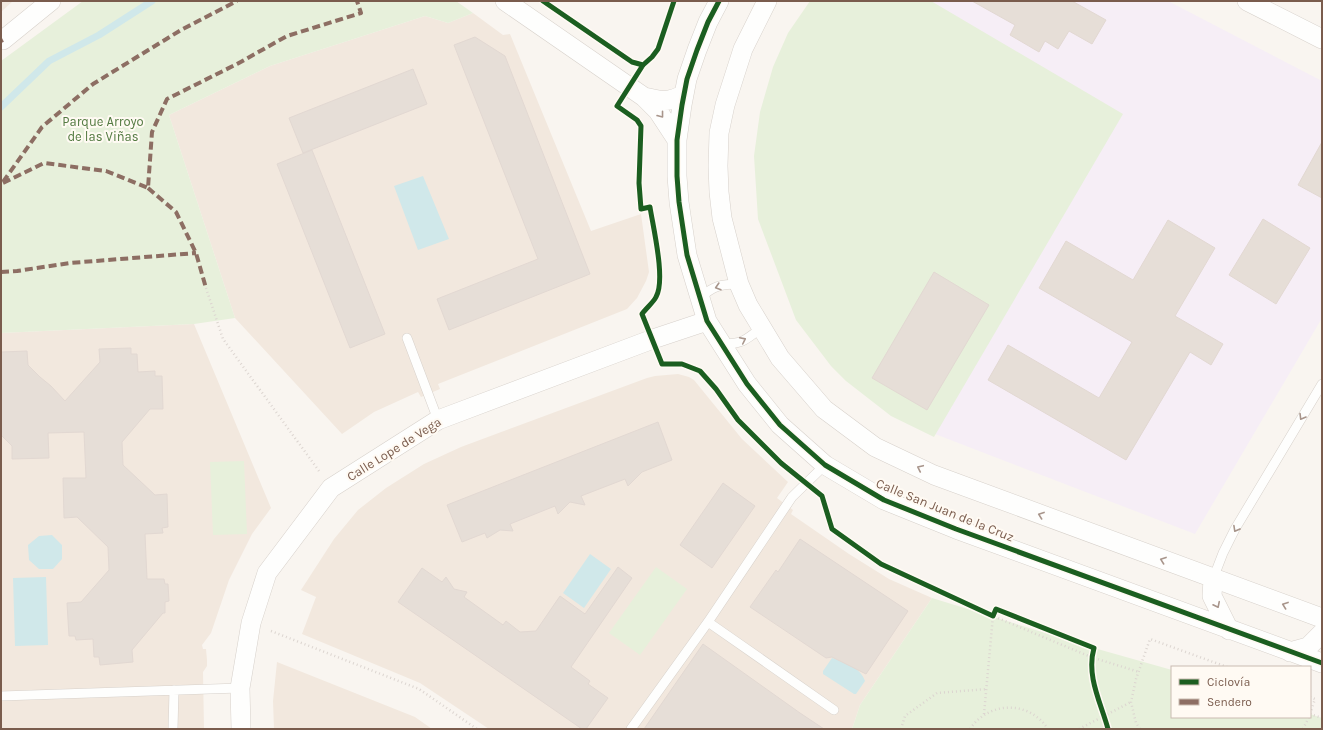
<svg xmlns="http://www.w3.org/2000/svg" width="1323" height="730" font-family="Karla,sans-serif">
<rect width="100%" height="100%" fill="#f9f5f0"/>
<path fill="#f2e8de" d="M1 1H13L1 12Z
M473 13 503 35 510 34 591 231 641 214 649 272 646 281 637 298 627 309 438 384 440 389 421 397 418 392 374 412 342 434 235 318 169 115 270 66 425 16 448 23Z
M194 324 271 508 252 534 229 580 211 633 202 645 203 649H206L207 660V666L203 672 204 729H1V333Z
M678 374 689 377 694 380 742 439 788 482 777 498 793 510 791 514 849 554 889 579 932 598 860 705 852 729H489L420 683 302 634 316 597 301 590 334 539 358 510 386 488 424 464 461 447 647 378 655 376Z
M277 662 415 717 432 729H274L273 701Z"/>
<path fill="#f6eef6" d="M931 1H1168L1322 81V318L1195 534 935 434Z"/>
<path fill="#e7f0db" d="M83 1H456L473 13 448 23 425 16 270 66 169 115 235 318 194 324 1 333V61Z
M810 1H931L1123 114 934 437 891 416 846 381 831 366 796 320 758 219 754 156 760 112 773 67 788 33Z
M244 461 247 534 213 535 210 462Z
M656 567 687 589 640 655 609 633Z
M932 598 1094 648 1172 670V717H1310V714L1322 718V729H852L860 705Z"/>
<path fill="#d0e8ea" d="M423 176 449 239 418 250 394 186Z
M52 535 62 545V559L53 569H39L29 560 28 545 39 536Z
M590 554 611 569 584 608 563 593Z
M46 577 48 645 15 646 13 578Z
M832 658C845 662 861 668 865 681L856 694H854L823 674V671Z"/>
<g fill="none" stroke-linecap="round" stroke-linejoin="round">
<path stroke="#d0e8ea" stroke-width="7" d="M1 107 49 61 99 35 152 1"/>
</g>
<path fill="#e6ded7" stroke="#e2d8d2" d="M972 1H1072L1106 20 1092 44 1069 31 1058 49 1045 41 1039 52 1010 35 1015 25Z
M475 37 505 56 590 274 449 330 437 299 538 259 454 45Z
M413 69 427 104 303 153 289 118Z
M1322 142V198L1298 185Z
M312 150 385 334 350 348 277 164Z
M1263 219 1310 248 1276 304 1229 275Z
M1168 220 1215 248 1175 316 1223 344 1211 365 1190 352 1126 460 988 380 1008 345 1099 398 1132 342 1039 288 1066 241 1133 280Z
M934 272 989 305 927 410 872 378Z
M131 348V354H137L138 372 155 371V376H162L163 409H150L122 442 123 465 155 495 167 494 168 527 162 528 163 533 145 534 147 579H164L165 584H168L169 601 165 602V613H163L132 650 133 662 100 665 99 657H94L93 639 76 640 75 636H69L67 603 81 602 109 570 108 547 77 517 64 518 63 478H86L84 432 48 433 49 458 12 459V446L1 435V352L27 351 28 365 40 377 51 386 65 401 100 362 99 349Z
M658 422 672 460 642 472 628 486 625 479 581 496 585 505 570 502 558 514 555 506 510 524 513 531 500 530 487 538 485 533 462 542 447 505Z
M723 483 755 506 712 568 680 545Z
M800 539 908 611 866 674 832 657 826 658 750 607 776 570 778 572Z
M618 567 632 578 571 667 590 681 588 684 608 698 586 729H582L398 602 422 568 442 582 446 577 454 589 467 592 464 597 503 625 506 621 520 632 536 631 560 596 585 614Z
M703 644 800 713 824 729H644Z"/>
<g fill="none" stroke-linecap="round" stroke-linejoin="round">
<g stroke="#d7d1cb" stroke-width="10">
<path id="lane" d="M700 298C713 286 721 284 739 284
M407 338 438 420
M723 344C742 344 746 340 761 328
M1213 579 1223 553 1235 529 1322 384
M708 622 834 710
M1 696 240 688
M173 729 174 690
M631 729 708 622 792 497 825 465"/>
</g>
<g stroke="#d7d1cb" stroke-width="20">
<path id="street" d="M505 1 644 97
M719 1 708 22 697 50 687 79 682 105 677 140V176L679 202 687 255 707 321 747 384 780 425 825 465 884 500 956 529 1322 663
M767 1 743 49 725 105 719 133 718 166 719 192 722 218 739 284 748 305 780 358 824 409 875 447 934 475 1322 618
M1247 1 1322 39
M3 40 51 1
M677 140 658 111 644 97C660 101 669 103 684 94
M1213 579 1212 596 1229 630
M1290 652 1308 647 1322 633
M241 729 240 688 251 623 267 573 331 488 438 420 653 339 707 321"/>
</g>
<path stroke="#dcd5d0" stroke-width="2.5" stroke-dasharray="1 3" stroke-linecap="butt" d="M206 288 223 339 319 471
M271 631 419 689 477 729
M1310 697 1315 699 1310 714
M984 714 993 616 1091 657 1139 672
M1310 714 1322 718
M901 729 905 716 937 693 987 689
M970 729C989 701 1029 700 1048 729
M1079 729 1131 702
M1140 729 1136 723 1131 702 1136 679 1150 639 1227 667
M1303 729 1309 717"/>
<use href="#lane" stroke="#fefefd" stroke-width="9"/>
<use href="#street" stroke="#fefefd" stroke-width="19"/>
<path stroke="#8d6e63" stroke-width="4" stroke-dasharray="8 4" stroke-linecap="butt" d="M1 41 3 40
M3 182 42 127 93 84 181 30 237 1
M3 183 44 163 106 171 148 188 152 132 167 99 237 64 287 36 361 13 357 1
M148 188 176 212 196 253 206 288
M1 272 17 271 70 263 196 253"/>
<g stroke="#fffaf3" stroke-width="8">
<path id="cycleway" d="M543 1 632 62 643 65
M674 1 658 49 652 57 643 65 617 106 637 120 641 126 639 183 641 209 650 207C653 227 666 280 656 297 653 303 646 308 642 314L662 364H682L700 371 716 389 738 420 781 463 822 496 832 529 881 564 993 616 996 609 1094 648C1086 676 1101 703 1108 729
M719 1 708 22 697 50 687 79 682 105 677 140V176L679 202 687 255 707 321 747 384 780 425 825 465 884 500 956 529 1322 663"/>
</g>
<use href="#cycleway" stroke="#1b5e20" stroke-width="5"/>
</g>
<defs><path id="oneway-chevron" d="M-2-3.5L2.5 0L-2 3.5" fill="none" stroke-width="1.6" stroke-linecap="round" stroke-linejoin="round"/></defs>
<g stroke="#a8958b">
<use href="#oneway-chevron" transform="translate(661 115) rotate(52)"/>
<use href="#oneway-chevron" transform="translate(718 287) rotate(163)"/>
<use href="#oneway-chevron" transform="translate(743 340) rotate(-26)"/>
<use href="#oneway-chevron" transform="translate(1302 417) rotate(121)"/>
<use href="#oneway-chevron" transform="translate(920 468) rotate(-155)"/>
<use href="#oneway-chevron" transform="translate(1041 515) rotate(-160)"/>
<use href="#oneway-chevron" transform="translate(1236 529) rotate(119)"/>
<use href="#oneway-chevron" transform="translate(1163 560) rotate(-160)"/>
<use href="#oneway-chevron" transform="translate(1217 605) rotate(64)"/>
<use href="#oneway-chevron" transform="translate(1285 605) rotate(-160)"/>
</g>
<g text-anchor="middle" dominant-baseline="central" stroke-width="4" stroke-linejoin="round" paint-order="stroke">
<g font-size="13" fill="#537a41" stroke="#fffaf3">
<text x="103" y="121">Parque Arroyo<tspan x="103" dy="15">de las Viñas</tspan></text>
</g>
<g font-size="13" fill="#7a5c4d" stroke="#fffaf3">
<text transform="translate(394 449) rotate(-32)">Calle Lope de Vega</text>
<text transform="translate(945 510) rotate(22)">Calle San Juan de la Cruz</text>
</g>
</g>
<rect width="1323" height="730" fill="none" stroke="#7a5c4d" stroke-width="4"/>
<rect x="1171" y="666" width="140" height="52" fill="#fffaf3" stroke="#cabbb1"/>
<rect x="1179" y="679" width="20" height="6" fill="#1b5e20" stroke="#cabbb1"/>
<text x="1207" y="686" font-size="12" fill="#7a5c4d">Ciclovía</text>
<rect x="1179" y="699" width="20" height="6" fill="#8d6e63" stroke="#cabbb1"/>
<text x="1207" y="706" font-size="12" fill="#7a5c4d">Sendero</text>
</svg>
